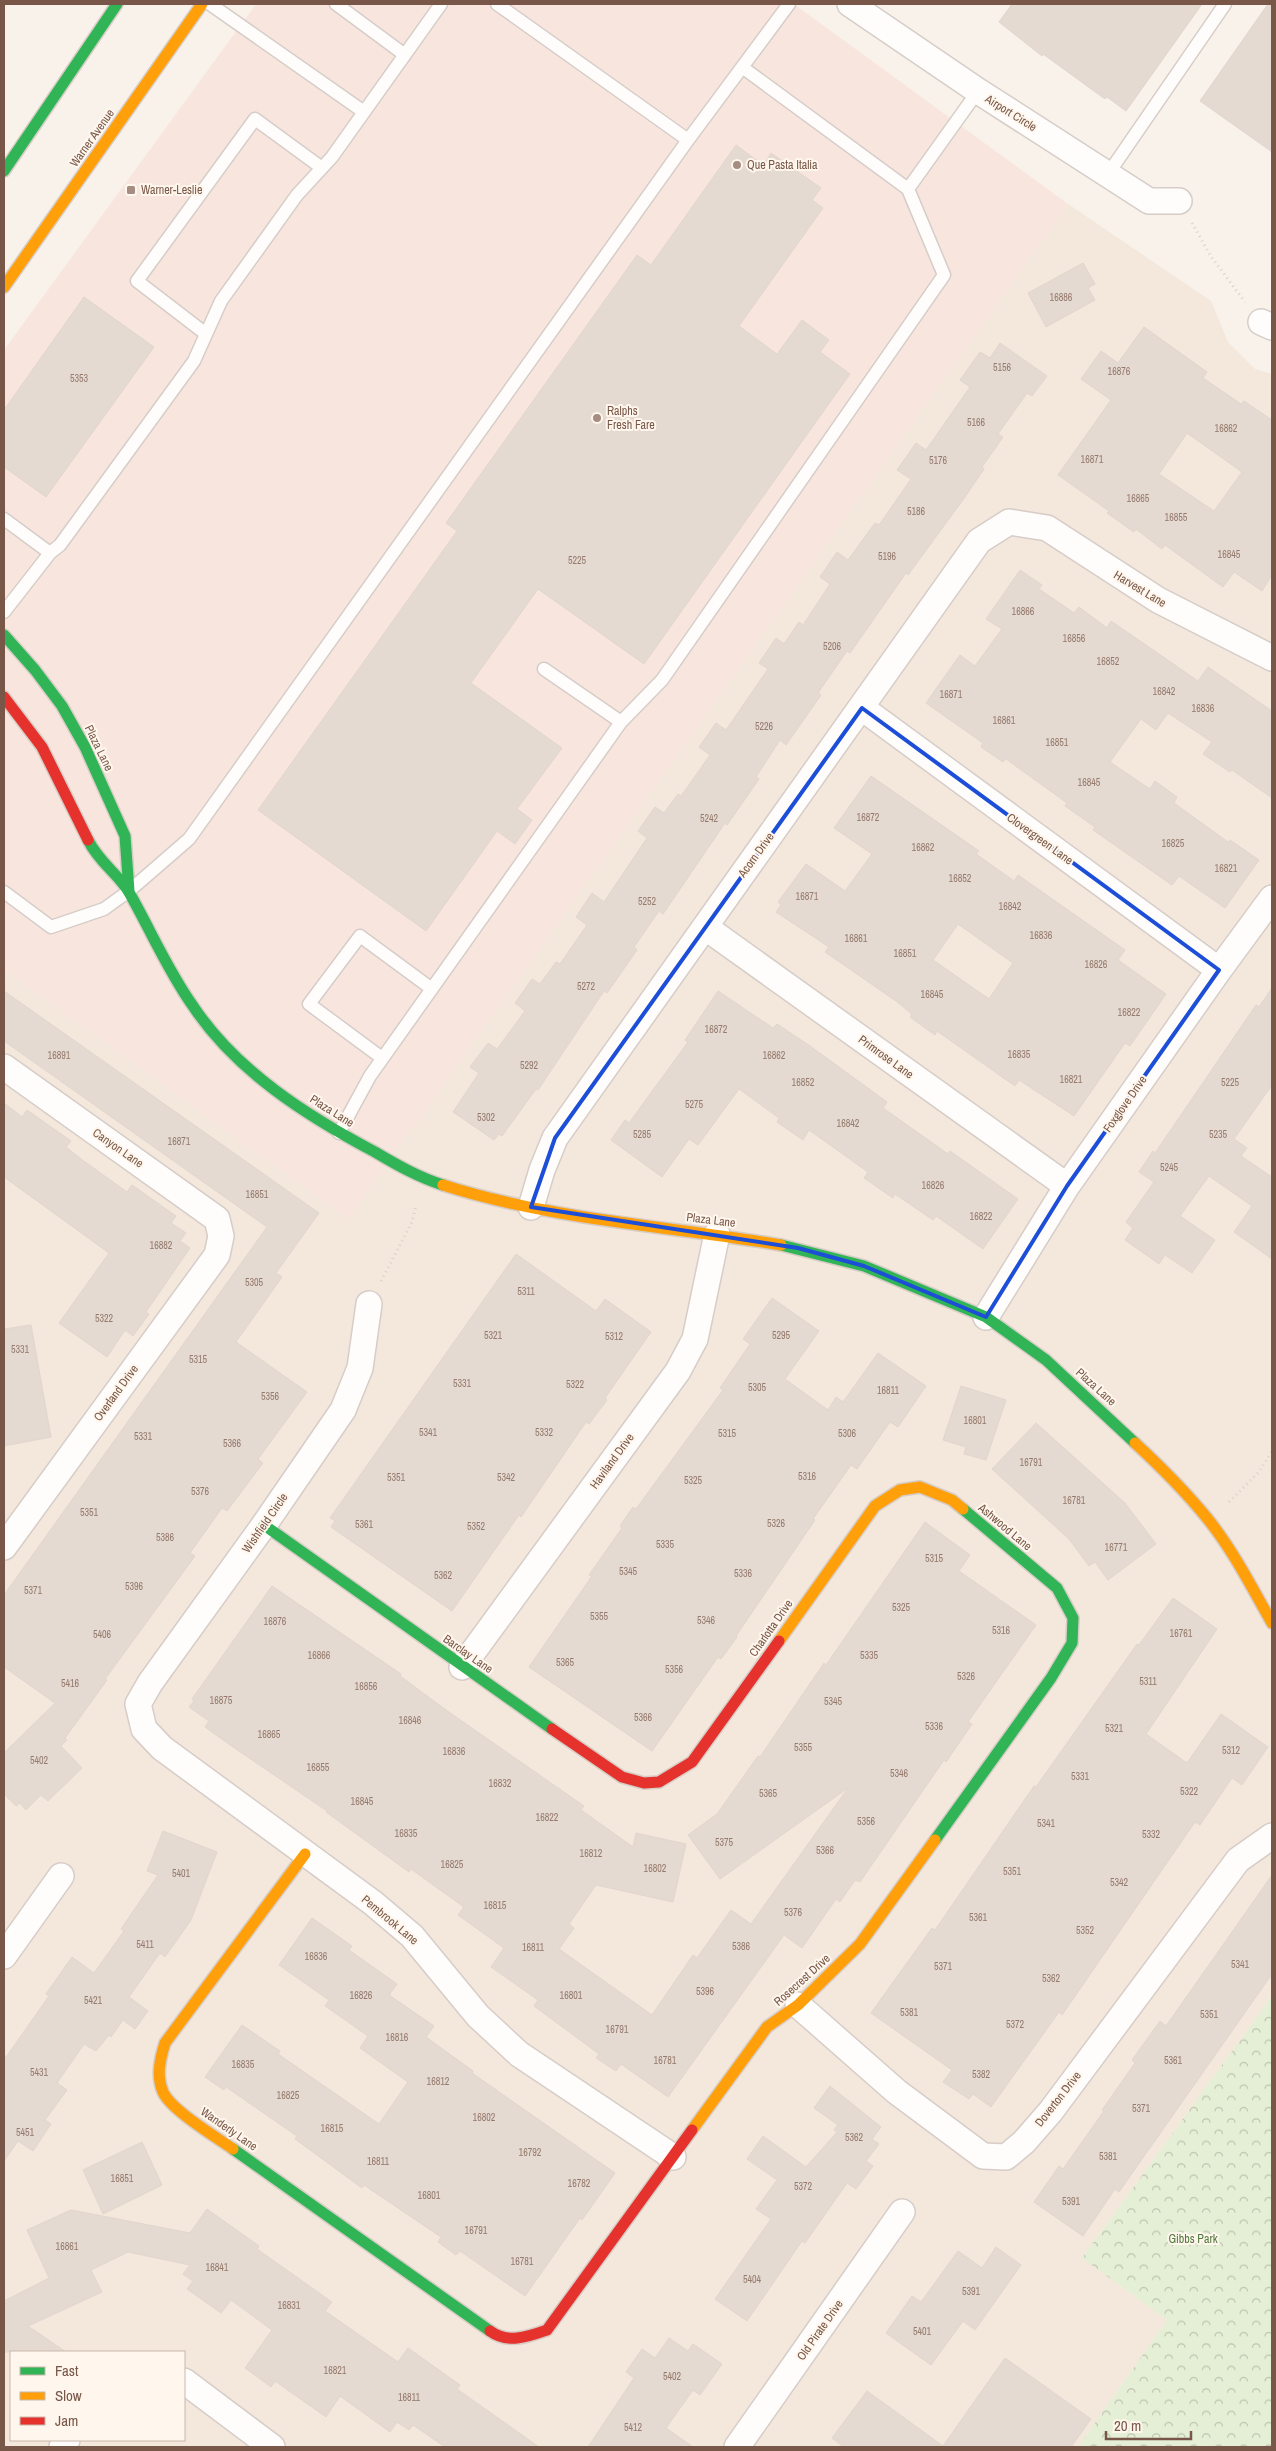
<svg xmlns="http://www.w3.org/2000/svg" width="1276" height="2451" font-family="'Archivo Narrow',sans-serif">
<defs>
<pattern id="park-crowns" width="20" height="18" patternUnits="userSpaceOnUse" patternTransform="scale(1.25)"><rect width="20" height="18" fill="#e5efd5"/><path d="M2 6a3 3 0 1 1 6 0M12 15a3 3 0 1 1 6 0" fill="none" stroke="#bec4af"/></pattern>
</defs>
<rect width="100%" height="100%" fill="#f8f2eb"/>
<path fill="#f4e7db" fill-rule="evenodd" d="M1068 204 1211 301 1228 342 1255 369 1272 374V1996L1082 2258 1167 2320 1078 2447H4V969L348 1218ZM11 2352H184V2440H11Z"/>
<path fill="#f8e6de" d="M256 4H794L1068 204 348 1219 4 969V350Z"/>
<path fill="url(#park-crowns)" d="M1272 1996V2447H1078L1167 2320 1082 2258Z"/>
<path fill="#e5dad2" stroke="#e1d5cd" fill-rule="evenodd" d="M1012 4H1202L1126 111 1107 97 1105 99 1043 54 1042 56 999 22Z
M1268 4H1272V152L1200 101Z
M736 145 763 165 771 153 821 188 812 200 823 208 739 326 777 354 802 320 829 340 820 352 850 374 644 664 538 589 471 683 562 748 517 809 532 820 515 844 497 831 426 931 258 810 457 531 446 523 637 255 651 265Z
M1083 263 1095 284 1088 288 1095 300 1046 327 1028 293Z
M84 297 154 347 46 497 4 467V410Z
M1144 327 1207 372 1203 378 1241 404 1244 401 1272 420V575L1262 591 1234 572 1223 587 1165 545 1162 549 1136 529 1134 532 1107 513 1109 511 1058 475 1111 400 1081 379 1101 351 1118 363ZM1187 433 1242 472 1214 511 1159 474Z
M1000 343 1047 376 1032 396 1027 393 998 434 1003 437 982 467 984 469 965 497 908 575 906 573 850 653 847 651 818 693 821 695 786 745 780 740 756 777 759 779 727 825 725 823 663 914 659 911 634 947 637 950 607 993 604 991 538 1090 536 1089 502 1136 499 1134 494 1140 453 1112 479 1073 470 1067 488 1043 497 1049 525 1011 515 1003 532 979 540 984 556 962 560 964 587 925 576 917 592 893 604 902 647 838 638 831 655 807 664 813 678 794 681 796 710 755 699 747 716 723 726 730 768 669 759 663 776 638 784 644 799 622 803 625 830 584 820 577 837 552 848 560 875 523 879 525 911 479 897 470 916 443 926 450 970 387 960 380 980 352 990 358Z
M1020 570 1042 585 1039 589 1074 613 1079 607 1107 628 1111 621 1198 681 1208 667 1272 711V798L1232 770 1230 772 1203 754 1212 742 1168 713 1156 730 1141 719 1110 762 1150 789 1155 781 1177 797 1174 803 1228 842 1230 840 1259 860 1225 908 1179 876 1172 885 1093 830 1095 827 1065 806 1067 803 1006 759 1003 762 981 747 983 743 926 703 960 655 975 666 1002 629 986 619Z
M871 776 979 851 976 854 1014 881 1018 875 1125 950 1118 960 1166 994 1130 1046 1125 1043 1074 1116 1019 1080 1015 1086 937 1031 935 1035 910 1017 912 1014 896 1001 825 952 829 947 776 912 781 905 778 902 806 864 845 891 872 854 834 828ZM958 924 1013 963 989 999 933 960Z
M1272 988V1085L1234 1139 1247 1148 1241 1156 1272 1177V1259L1234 1232 1252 1206 1209 1176 1180 1216 1215 1240 1192 1273 1165 1255 1159 1264 1125 1240 1133 1228 1126 1222 1154 1182 1139 1172 1153 1151 1155 1153 1256 1005 1259 1007Z
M4 991 319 1213 276 1273 282 1277 236 1342 307 1392 258 1459 263 1463 227 1511 222 1508 190 1553 195 1556 105 1679 107 1680 65 1738 67 1740 61 1746 82 1768 48 1801 41 1795 26 1810 20 1803 16 1806 4 1794V1753L55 1703 4 1667V1595L267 1227 4 1041Z
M718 991 773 1028 777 1024 810 1046 887 1102 883 1108 948 1154 950 1151 1018 1199 983 1249 936 1216 933 1220 895 1194 893 1198 864 1178 868 1172 809 1130 803 1140 777 1122 779 1118 739 1089 698 1145 689 1139 662 1177 611 1140 625 1120 629 1123 688 1042 685 1040Z
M4 1103 22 1117 27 1110 71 1141 66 1147 81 1159 127 1192 132 1185 176 1216 171 1223 186 1233 180 1241 190 1248 146 1312 149 1314 133 1336 125 1330 107 1357 59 1323 109 1253 4 1177Z
M516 1254 596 1311 605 1299 651 1332 605 1398 607 1400 589 1424 586 1422 521 1517 519 1515 452 1611 331 1527 335 1521 330 1518Z
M772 1298 819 1331 785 1379 828 1410 836 1397 843 1402 878 1353 926 1386 898 1427 890 1422 857 1469 851 1465 813 1519 815 1520 736 1636 737 1637 721 1659 718 1657 652 1751 529 1667 592 1576 589 1575 622 1528 620 1526 633 1507 636 1509 723 1390 720 1388 750 1344 743 1339Z
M31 1325 51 1437 4 1446V1329Z
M961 1386 1006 1400 986 1460 964 1454 966 1447 943 1440Z
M1036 1423 1125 1503 1156 1544 1108 1580 1095 1562 1089 1566 1069 1539 992 1469Z
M925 1522 970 1555 959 1571 1036 1625 968 1722 972 1724 946 1762 944 1760 860 1882 855 1880 840 1902 836 1899 802 1948 784 1935 668 2097 621 2064 616 2071 596 2058 599 2054 534 2006 538 2000 491 1967 504 1948 458 1915 464 1907 411 1869 409 1872 326 1812 327 1811 233 1747 205 1727 209 1721 189 1707 194 1701 192 1699 272 1586 401 1674 400 1676 446 1710 584 1806 581 1810 633 1847 636 1833 686 1844 673 1902 596 1885 569 1924 574 1928 559 1949 652 2015 693 1955 697 1958 731 1910 751 1924 848 1788 720 1879 688 1835 717 1814 758 1756 760 1757 824 1663 826 1665Z
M1173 1598 1217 1629 1146 1734 1187 1763 1221 1714 1268 1747 1242 1785 1232 1778 1200 1825 1195 1822 1062 2015 1059 2012 991 2107 973 2094 969 2099 943 2082 952 2070 871 2013 932 1928 935 1930 1034 1786 1036 1787 1137 1644 1139 1645Z
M163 1831 217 1852 191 1920 165 1957 160 1953 129 1997 148 2011 135 2029 123 2020 111 2037 109 2035 96 2051 84 2044 57 2083 67 2090 45 2120 51 2124 33 2151 18 2141 4 2161V2060L49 1996 46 1994 72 1957 94 1973 124 1931 121 1929 158 1875 147 1871Z
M1272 1875V1974L1119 2192 1115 2189 1083 2236 1034 2202 1059 2166 1063 2169 1104 2111 1102 2110 1135 2063 1132 2060 1160 2021 1166 2026Z
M312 1918 352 1946 349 1950 397 1984 389 1995 434 2026 426 2037 473 2071 472 2073 615 2173 582 2220 580 2218 525 2296 460 2251 456 2255 438 2242 441 2237 364 2185 362 2188 295 2139 297 2136 226 2087 224 2090 205 2077 242 2025 280 2051 278 2054 379 2124 408 2082 360 2048 368 2036 325 2006 329 2000 279 1965Z
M830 2086 881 2127 872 2139 879 2144 866 2161 873 2166 856 2189 847 2183 805 2243 802 2241 747 2321 715 2299 771 2219 756 2209 777 2180 747 2159 763 2136 806 2167 837 2132 834 2130 838 2125 814 2108Z
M142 2142 162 2185 103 2214 83 2170Z
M207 2209 259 2246 257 2249 332 2302 325 2311 398 2362 408 2348 460 2385 457 2389 539 2447H445L413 2425 409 2430 397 2422 390 2432 340 2396 326 2417 275 2381 271 2387 245 2368 272 2330 231 2300 221 2313 187 2289 193 2281 183 2274 190 2265 128 2252 91 2270 102 2292 28 2326 66 2352H4V2301L49 2278 27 2230 71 2210 190 2233Z
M996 2247 1021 2265 975 2330 963 2321 931 2365 886 2333 912 2296 921 2302 958 2251 982 2268Z
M669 2338 688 2351 693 2344 722 2364 700 2395 693 2390 666 2428 693 2447H588L634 2378 626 2372 642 2349 655 2358Z
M1005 2358 1091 2419 1071 2447H844L832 2438 867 2391 943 2446Z"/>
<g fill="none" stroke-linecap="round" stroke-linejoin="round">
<g stroke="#d6cdc8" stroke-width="15">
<path id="lane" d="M210 4 364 112
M336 4 405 55
M497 4 688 140
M1108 174 1225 4
M908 189 978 91
M206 334 137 281 255 119 322 168
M4 519 50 553
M4 612 50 553 60 545 194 361 221 301 297 195 332 157 441 4
M544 669 621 722
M4 892 51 927 104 909 129 891 189 839 688 140 789 4
M382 1058 309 1004 360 936 432 989
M339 1133 370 1076 621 722 662 680 944 275 908 189 742 67"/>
</g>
<g stroke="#d6cdc8" stroke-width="28">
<path id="street" d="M850 4 978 91 1149 201H1179
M1261 322 1272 327
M862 708 1219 970
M705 927 1067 1186
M4 1067 217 1219 221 1236 217 1255 4 1547
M531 1207 542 1170 555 1138 979 541 1009 522 1047 528 1158 600 1272 658
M369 1304 360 1368 343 1410 264 1525 150 1683 138 1704 144 1729 162 1748 373 1903 412 1936 478 2016 519 2054 673 2157
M986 1317 1067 1186 1219 970 1272 898
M462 1667 678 1371 695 1339 717 1234
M4 1956 61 1876
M798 2005 897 2092 983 2156 1006 2157 1024 2142 1051 2111 1238 1860 1272 1836
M184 2381 272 2447
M62 2447 67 2440
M737 2447 902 2212"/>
</g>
<g stroke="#d7cdc7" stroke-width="14">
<path id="fast" d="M4 171 117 4
M4 635 35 670 62 706 85 747 125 836 129 891
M88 840C100 864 119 874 130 894 151 931 168 971 193 1006 236 1071 307 1116 375 1152 397 1165 418 1177 443 1185
M781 1245 864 1266 986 1317 1046 1360 1135 1443
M264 1525 552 1729
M935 1840 1051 1678 1072 1643 1073 1618 1057 1588 963 1509
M233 2149 490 2331"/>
</g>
<g stroke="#d7cdc7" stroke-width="14">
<path id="slow" d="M4 287 202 4
M443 1185C552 1220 669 1226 781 1245
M1135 1443C1161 1467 1185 1491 1207 1518 1233 1550 1252 1588 1272 1623
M779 1641 875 1506 900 1490 920 1487 952 1500 963 1509
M692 2130 767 2027 798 2005 860 1944 935 1840
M233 2149C216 2137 171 2110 163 2092 156 2076 160 2059 165 2043L305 1854"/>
</g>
<g stroke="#d7cdc7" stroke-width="14">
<path id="jam" d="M4 697 42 747 88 840
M552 1729 622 1777 644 1783 659 1782 692 1762 779 1641
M490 2331C508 2344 527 2337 547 2330L692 2130"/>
</g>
<path stroke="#dad1cd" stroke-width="3" stroke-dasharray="1 4" stroke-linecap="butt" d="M1192 223 1210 255 1245 302
M381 1281 412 1222 416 1205
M1229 1502 1259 1472 1272 1451"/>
<use href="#lane" stroke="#fefdfc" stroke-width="12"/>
<use href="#street" stroke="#fefdfc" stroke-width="25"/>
<use href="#fast" stroke="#30b455" stroke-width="11"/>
<use href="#slow" stroke="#ff9f0a" stroke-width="11"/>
<use href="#jam" stroke="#e5322d" stroke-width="11"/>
</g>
<path fill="none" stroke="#1d4ed8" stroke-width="4" stroke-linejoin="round" d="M862 708 1219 970 1067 1186 986 1317 864 1266 798 1248 531 1207 555 1138Z"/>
<g fill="#a58d81" stroke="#fff7ed" stroke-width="2">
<circle cx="737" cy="165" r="5"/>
<rect x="126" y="185" width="10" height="10" rx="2.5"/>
<circle cx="597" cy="418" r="5"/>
</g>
<g text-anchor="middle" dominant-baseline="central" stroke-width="4" stroke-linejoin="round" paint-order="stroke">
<g font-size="10" fill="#957a6d">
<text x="1061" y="297">16886</text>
<text x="1002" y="367">5156</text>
<text x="1119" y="371">16876</text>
<text x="79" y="378">5353</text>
<text x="976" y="422">5166</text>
<text x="1226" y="428">16862</text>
<text x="1092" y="459">16871</text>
<text x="938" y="460">5176</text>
<text x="1138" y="498">16865</text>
<text x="916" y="511">5186</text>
<text x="1176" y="517">16855</text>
<text x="1229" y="554">16845</text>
<text x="887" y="556">5196</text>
<text x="577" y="560">5225</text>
<text x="1023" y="611">16866</text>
<text x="1074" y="638">16856</text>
<text x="832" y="646">5206</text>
<text x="1108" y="661">16852</text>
<text x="1164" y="691">16842</text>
<text x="951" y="694">16871</text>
<text x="1203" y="708">16836</text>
<text x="1004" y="720">16861</text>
<text x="764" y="726">5226</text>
<text x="1057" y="742">16851</text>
<text x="1089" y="782">16845</text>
<text x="868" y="817">16872</text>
<text x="709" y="818">5242</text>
<text x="1173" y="843">16825</text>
<text x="923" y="847">16862</text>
<text x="1226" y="868">16821</text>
<text x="960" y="878">16852</text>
<text x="807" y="896">16871</text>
<text x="647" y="901">5252</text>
<text x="1010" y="906">16842</text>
<text x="1041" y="935">16836</text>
<text x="856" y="938">16861</text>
<text x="905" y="953">16851</text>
<text x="1096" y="964">16826</text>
<text x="586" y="986">5272</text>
<text x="932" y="994">16845</text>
<text x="1129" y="1012">16822</text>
<text x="716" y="1029">16872</text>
<text x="1019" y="1054">16835</text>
<text x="59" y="1055">16891</text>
<text x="774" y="1055">16862</text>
<text x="529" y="1065">5292</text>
<text x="1071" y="1079">16821</text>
<text x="803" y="1082">16852</text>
<text x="1230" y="1082">5225</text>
<text x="694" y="1104">5275</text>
<text x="486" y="1117">5302</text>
<text x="848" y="1123">16842</text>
<text x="642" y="1134">5285</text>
<text x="1218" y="1134">5235</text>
<text x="179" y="1141">16871</text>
<text x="1169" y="1167">5245</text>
<text x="933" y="1185">16826</text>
<text x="257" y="1194">16851</text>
<text x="981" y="1216">16822</text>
<text x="161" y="1245">16882</text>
<text x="254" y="1282">5305</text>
<text x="526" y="1291">5311</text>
<text x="104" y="1318">5322</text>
<text x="493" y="1335">5321</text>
<text x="781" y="1335">5295</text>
<text x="614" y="1336">5312</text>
<text x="20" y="1349">5331</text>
<text x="198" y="1359">5315</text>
<text x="462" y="1383">5331</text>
<text x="575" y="1384">5322</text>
<text x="757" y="1387">5305</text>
<text x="888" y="1390">16811</text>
<text x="270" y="1396">5356</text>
<text x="975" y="1420">16801</text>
<text x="428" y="1432">5341</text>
<text x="544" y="1432">5332</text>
<text x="727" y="1433">5315</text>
<text x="847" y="1433">5306</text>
<text x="143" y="1436">5331</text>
<text x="232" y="1443">5366</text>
<text x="1031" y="1462">16791</text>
<text x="807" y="1476">5316</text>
<text x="396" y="1477">5351</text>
<text x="506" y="1477">5342</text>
<text x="693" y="1480">5325</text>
<text x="200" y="1491">5376</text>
<text x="1074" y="1500">16781</text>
<text x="89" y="1512">5351</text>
<text x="776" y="1523">5326</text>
<text x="364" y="1524">5361</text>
<text x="476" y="1526">5352</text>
<text x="165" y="1537">5386</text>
<text x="665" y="1544">5335</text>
<text x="1116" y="1547">16771</text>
<text x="934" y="1558">5315</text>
<text x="628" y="1571">5345</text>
<text x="743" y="1573">5336</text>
<text x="443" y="1575">5362</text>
<text x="134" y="1586">5396</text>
<text x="33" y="1590">5371</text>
<text x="901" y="1607">5325</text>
<text x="599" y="1616">5355</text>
<text x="706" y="1620">5346</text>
<text x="275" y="1621">16876</text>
<text x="1001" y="1630">5316</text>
<text x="1181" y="1633">16761</text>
<text x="102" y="1634">5406</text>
<text x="319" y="1655">16866</text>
<text x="869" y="1655">5335</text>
<text x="565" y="1662">5365</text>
<text x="674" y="1669">5356</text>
<text x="966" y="1676">5326</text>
<text x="1148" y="1681">5311</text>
<text x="70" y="1683">5416</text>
<text x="366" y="1686">16856</text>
<text x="221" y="1700">16875</text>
<text x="833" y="1701">5345</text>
<text x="643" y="1717">5366</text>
<text x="410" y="1720">16846</text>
<text x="934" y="1726">5336</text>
<text x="1114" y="1728">5321</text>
<text x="269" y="1734">16865</text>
<text x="803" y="1747">5355</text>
<text x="1231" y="1750">5312</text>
<text x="454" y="1751">16836</text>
<text x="39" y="1760">5402</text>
<text x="318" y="1767">16855</text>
<text x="899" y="1773">5346</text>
<text x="1080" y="1776">5331</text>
<text x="500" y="1783">16832</text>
<text x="1189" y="1791">5322</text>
<text x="768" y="1793">5365</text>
<text x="362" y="1801">16845</text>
<text x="547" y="1817">16822</text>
<text x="866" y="1821">5356</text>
<text x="1046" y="1823">5341</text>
<text x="406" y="1833">16835</text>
<text x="1151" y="1834">5332</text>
<text x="724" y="1842">5375</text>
<text x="825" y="1850">5366</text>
<text x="591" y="1853">16812</text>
<text x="452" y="1864">16825</text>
<text x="655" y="1868">16802</text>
<text x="1012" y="1871">5351</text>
<text x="181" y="1873">5401</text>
<text x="1119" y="1882">5342</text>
<text x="495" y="1905">16815</text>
<text x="793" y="1912">5376</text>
<text x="978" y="1917">5361</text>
<text x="1085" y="1930">5352</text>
<text x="145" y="1944">5411</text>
<text x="741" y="1946">5386</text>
<text x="533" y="1947">16811</text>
<text x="316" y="1956">16836</text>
<text x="1240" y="1964">5341</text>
<text x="943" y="1966">5371</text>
<text x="1051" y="1978">5362</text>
<text x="705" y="1991">5396</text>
<text x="361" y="1995">16826</text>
<text x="571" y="1995">16801</text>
<text x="93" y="2000">5421</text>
<text x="909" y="2012">5381</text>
<text x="1209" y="2014">5351</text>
<text x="1015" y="2024">5372</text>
<text x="617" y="2029">16791</text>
<text x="397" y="2037">16816</text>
<text x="665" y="2060">16781</text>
<text x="1173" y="2060">5361</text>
<text x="243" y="2064">16835</text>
<text x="39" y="2072">5431</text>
<text x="981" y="2074">5382</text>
<text x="438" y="2081">16812</text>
<text x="288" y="2095">16825</text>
<text x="1141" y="2108">5371</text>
<text x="484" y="2117">16802</text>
<text x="332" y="2128">16815</text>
<text x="25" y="2132">5451</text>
<text x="854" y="2137">5362</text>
<text x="530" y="2152">16792</text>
<text x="1108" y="2156">5381</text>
<text x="378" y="2161">16811</text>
<text x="122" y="2178">16851</text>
<text x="579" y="2183">16782</text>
<text x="803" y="2186">5372</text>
<text x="429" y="2195">16801</text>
<text x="1071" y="2201">5391</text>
<text x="476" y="2230">16791</text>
<text x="67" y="2246">16861</text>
<text x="522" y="2261">16781</text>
<text x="217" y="2267">16841</text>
<text x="752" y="2279">5404</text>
<text x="971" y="2291">5391</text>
<text x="289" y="2305">16831</text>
<text x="922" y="2331">5401</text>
<text x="335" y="2370">16821</text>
<text x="672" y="2376">5402</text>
<text x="409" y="2397">16811</text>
<text x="633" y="2427">5412</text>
</g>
<g font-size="12" fill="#785748" stroke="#fff7ed">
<text transform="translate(1011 113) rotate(32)">Airport Circle</text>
<text transform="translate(92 138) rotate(-55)">Warner Avenue</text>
<text transform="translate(1140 589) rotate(31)">Harvest Lane</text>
<text transform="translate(99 748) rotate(64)">Plaza Lane</text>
<text transform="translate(1040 839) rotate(36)">Clovergreen Lane</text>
<text transform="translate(756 855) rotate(-54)">Acorn Drive</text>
<text transform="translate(886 1057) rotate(36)">Primrose Lane</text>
<text transform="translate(1125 1104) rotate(-55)">Foxglove Drive</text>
<text transform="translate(332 1111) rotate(32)">Plaza Lane</text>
<text transform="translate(118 1148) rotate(35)">Canyon Lane</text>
<text transform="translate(711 1220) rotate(7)">Plaza Lane</text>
<text transform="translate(1096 1387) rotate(42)">Plaza Lane</text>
<text transform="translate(116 1393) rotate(-54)">Overland Drive</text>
<text transform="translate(612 1461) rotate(-54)">Haviland Drive</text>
<text transform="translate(265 1523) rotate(-55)">Wishfield Circle</text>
<text transform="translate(1005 1527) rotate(40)">Ashwood Lane</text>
<text transform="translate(771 1628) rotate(-55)">Charlotta Drive</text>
<text transform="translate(468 1654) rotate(35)">Barclay Lane</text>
<text transform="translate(390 1920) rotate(40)">Pembrook Lane</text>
<text transform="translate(802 1980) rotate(-42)">Rosecrest Drive</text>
<text transform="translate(1058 2099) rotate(-52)">Doverton Drive</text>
<text transform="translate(229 2129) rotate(35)">Wanderly Lane</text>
<text transform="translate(820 2330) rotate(-55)">Old Pirate Drive</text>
</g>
<g font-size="12" fill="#785748" stroke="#fff7ed" text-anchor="start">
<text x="747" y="165">Que Pasta Italia</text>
<text x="141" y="190">Warner-Leslie</text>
<text x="607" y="411">Ralphs<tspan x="607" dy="14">Fresh Fare</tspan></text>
</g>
<g font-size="12" fill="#52793d" stroke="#fff7ed">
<text x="1193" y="2239">Gibbs Park</text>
</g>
</g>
<rect width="1276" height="2451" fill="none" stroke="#785748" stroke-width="10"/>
<rect x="10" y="2351" width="175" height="90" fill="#fff7ed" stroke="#c9b7ab"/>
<rect x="20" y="2367" width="25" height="8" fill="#30b455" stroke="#c9b7ab"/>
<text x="55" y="2376" font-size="15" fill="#785748">Fast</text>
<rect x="20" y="2392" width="25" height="8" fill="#ff9f0a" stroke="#c9b7ab"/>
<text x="55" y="2401" font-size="15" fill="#785748">Slow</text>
<rect x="20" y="2417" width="25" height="8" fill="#e5322d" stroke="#c9b7ab"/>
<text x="55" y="2426" font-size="15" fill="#785748">Jam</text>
<path d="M1106 2431v8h85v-8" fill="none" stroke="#785748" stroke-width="2.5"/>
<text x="1114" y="2431" font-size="15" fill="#785748" stroke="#fff7ed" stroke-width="4" paint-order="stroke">20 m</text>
</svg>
